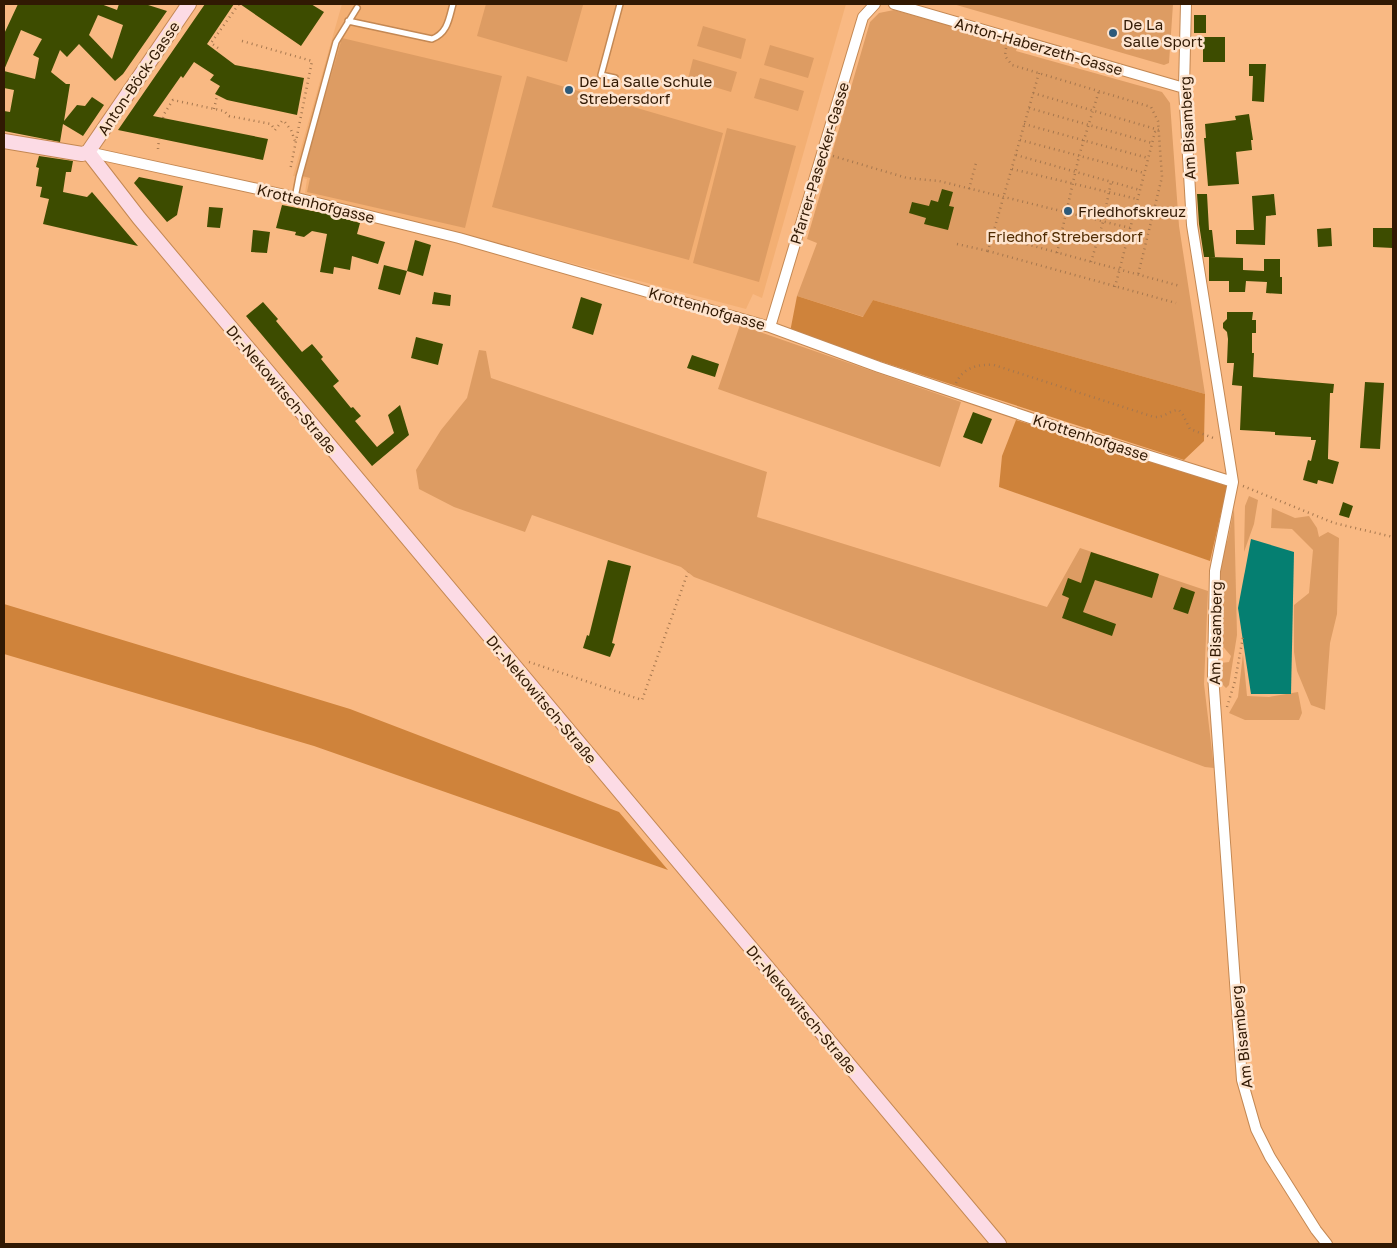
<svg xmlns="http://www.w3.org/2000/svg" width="1397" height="1248" font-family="'Golos Text',sans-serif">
<rect width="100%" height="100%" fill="#f9b983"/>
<path fill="#f3af73" d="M342 4H846L762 298 753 294 746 309 305 193 307 179 293 176Z"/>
<path fill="#dd9c63" d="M486 4H578L583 5 567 62 477 36Z
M953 4H1173L1169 63 1164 65Z
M894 10 1018 45 1016 51 1162 92 1170 103 1179 226 1205 394 873 300 864 317 797 296 817 243 807 239 870 22 879 13Z
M703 26 746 39 741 59 697 46Z
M342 38 502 76 465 228 307 192 310 178 302 176Z
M770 45 814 58 808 78 764 65Z
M693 59 737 72 731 92 688 79Z
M527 76 723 133 689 260 492 207Z
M760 78 804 91 798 111 754 98Z
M727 128 796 146 759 282 693 263Z
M740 325 961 402 940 467 718 389Z
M479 350 486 351 491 378 767 472 757 517 1047 607 1080 548 1208 591 1204 684 1214 768 1205 767 694 577 681 567 532 515 525 532 454 507 419 489 416 470 441 430 467 398Z
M1249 496 1258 500 1254 524 1244 552 1245 506Z
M1234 508 1237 635 1229 685 1226 688 1218 680 1222 671 1221 663 1229 662 1231 656 1220 643 1219 638 1221 636 1222 624 1220 620V562L1228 539Z
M1272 508 1295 518 1309 516 1317 528 1319 537 1328 532 1339 538 1337 614 1330 643 1325 710 1311 705 1297 671 1294 652V605L1309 593 1313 550 1292 529 1271 528Z
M1243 654 1247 696 1269 697 1298 692 1302 713 1299 720H1245L1229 713 1238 697Z"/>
<path fill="#cf833b" d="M797 296 863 317 873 300 1205 394 1204 441 1184 460 790 332Z
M1016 420 1224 483 1227 487 1210 561 999 487 1002 456Z
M4 604 350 709 619 812 668 870 314 746 4 654Z"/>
<path fill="#057f71" d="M1251 539 1294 552 1291 694H1251L1238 608Z"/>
<path fill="#3d4c00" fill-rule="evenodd" d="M18 4H101L117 10 119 4H145L167 11 123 74 115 81 79 44 67 57 60 50 51 72 66 84H70L64 121 77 105 85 106 92 97 104 105 83 136 63 124 60 142 4 131V111L10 112 14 90 4 88V71L35 79 39 58 33 55 42 39 21 30 4 70V34ZM98 15 123 25 112 59 89 35Z
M205 4H234L207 44 235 65 304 78 297 115 227 100 215 94 220 86 210 80 214 75 194 62 183 78 181 76 153 116 268 139 263 160 118 130Z
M240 4H311L324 12 301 46Z
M1194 15H1206V33H1194Z
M1203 37H1225V62H1203Z
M1249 64H1266L1264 102 1252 101 1253 76H1249Z
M1249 114 1253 140H1251L1252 150 1236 152 1239 184 1208 186 1204 138H1206L1205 124 1236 120 1235 116Z
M39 156 73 161 71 172H66L63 192 87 197 92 192 138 246 43 224 49 199 40 197 42 187 36 186 39 168 36 167Z
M139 177 183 186 177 215 167 222 134 183Z
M942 189 953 192 949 206 954 207 948 230 924 224 926 218 909 213 912 202 929 206 931 200 938 202Z
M1197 194H1207L1209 230H1212L1215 257H1204L1199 224Z
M1274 194 1276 215 1266 216 1265 245 1236 244V230H1254L1252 196Z
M282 205 328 214 360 223 357 234 385 242 378 264 352 256 350 270 334 267 333 274 320 272 327 234 312 231 304 237 295 235 296 232 276 228Z
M209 207 223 208 220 228 207 227Z
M1331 228 1332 246 1318 247 1317 229Z
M1373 228H1393V248L1373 247Z
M253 230 270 232 267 253 251 252Z
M415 240 431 245 423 276 407 271Z
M1209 257 1243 258V270L1264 271V259H1280V277H1282V294L1266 293 1267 282 1246 281 1245 292H1229V281H1209Z
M384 265 407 271 400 295 378 289Z
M434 292 451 295 450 306 432 304Z
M581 297 602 304 593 335 572 328Z
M263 302 278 319 276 321 302 352 312 344 323 357 321 359 339 381 333 386 351 408 353 407 361 416 355 421 377 447 394 433 388 415 400 405 409 435 372 466 246 316Z
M1227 312H1253L1252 320H1256V333H1252V353H1254L1253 377 1334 384 1333 393H1330L1328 456V459L1339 462 1333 484 1318 480 1317 484 1303 480 1308 460 1311 461 1316 440H1311V437L1275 435V432L1240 430 1242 386 1232 385 1234 363H1227L1228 339 1227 332 1223 328V323L1227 319Z
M416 337 443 344 438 365 411 358Z
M692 355 719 364 715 377 687 368Z
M1365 382 1384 383 1380 449 1360 448Z
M973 412 992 419 982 444 963 437Z
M1343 502 1353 506 1349 518 1339 515Z
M1091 552 1159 574 1152 598 1095 580 1083 612 1116 624 1112 636 1062 618 1069 598 1062 595 1068 578 1081 583Z
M608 560 631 566 612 643 615 644 610 657 583 648 587 635 589 636Z
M1181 587 1195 592 1188 614 1173 609Z"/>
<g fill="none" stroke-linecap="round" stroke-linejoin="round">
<g stroke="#c48853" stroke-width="8">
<path id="service" d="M348 21 432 39C448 33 449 18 453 4
M615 78 601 75 620 4
M295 198 299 177 336 42 357 8"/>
</g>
<g stroke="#c48853" stroke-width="12">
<path id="minor" d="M894 4 1184 88
M1186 4 1184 88 1192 225 1233 482 1215 571 1213 675 1242 1080 1256 1129 1270 1157 1316 1230 1327 1244
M88 152 285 195 459 238 770 327 879 367 1060 428 1233 482
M770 327 863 17 875 4"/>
</g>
<g stroke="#c48853" stroke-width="16">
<path id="secondary" d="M4 141 82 154 88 152
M88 152 139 218 999 1244
M88 152 189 4"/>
</g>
<path stroke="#a6774e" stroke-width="2.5" stroke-dasharray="1 4" stroke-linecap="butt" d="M242 41 312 61 290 171
M218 48 211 43 239 4
M1006 48 1005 56 1012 65 1151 107 1158 121 1162 177 1138 275
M1039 73 988 251 1176 303
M1033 93 1159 130 1155 132 1115 287
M1029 108 1152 143
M214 109 217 96
M163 118 164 114 173 100 224 111 229 116 271 124 275 130 282 121H284L291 130 295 141
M1024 124 1148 158
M1020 140 1144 173
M158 149 159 139
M1016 155 1140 190
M833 156 907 178 939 181 1130 228
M1012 169 1137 199
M969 189 976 163
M993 235 1180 286
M957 244 988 251
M1057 253 1079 156 1099 91
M1091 262 1103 222 1111 182
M956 383C964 367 978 364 994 365L1154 417C1164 418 1170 410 1179 410L1183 415 1190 429 1216 439
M1243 486 1334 523 1393 537
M529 662 642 700 688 572
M1227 707 1235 681 1243 637"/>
<use href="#service" stroke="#fff" stroke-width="5"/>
<use href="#minor" stroke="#fff" stroke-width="10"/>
<use href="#secondary" stroke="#fcdbe5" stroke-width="14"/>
</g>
<g fill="#2d5a7a" stroke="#fee4ce" stroke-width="2">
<circle cx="1113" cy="33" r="5"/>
<circle cx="569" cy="90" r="5"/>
<circle cx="1068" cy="211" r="5"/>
</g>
<g text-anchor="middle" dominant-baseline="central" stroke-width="5" stroke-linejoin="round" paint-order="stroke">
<g font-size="15" fill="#311903" stroke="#fee4ce" text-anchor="start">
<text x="1123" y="24">De La<tspan x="1123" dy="17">Salle Sport</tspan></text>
<text x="579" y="81">De La Salle Schule<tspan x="579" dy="17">Strebersdorf</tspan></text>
<text x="1078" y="211">Friedhofskreuz</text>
</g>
<g font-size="15" fill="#311903" stroke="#fee4ce">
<text transform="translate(1039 46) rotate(16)">Anton-Haberzeth-Gasse</text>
<text transform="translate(138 78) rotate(-56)">Anton-Böck-Gasse</text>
<text transform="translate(1187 128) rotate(-93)">Am Bisamberg</text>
<text transform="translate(819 163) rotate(-73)">Pfarrer-Pasecker-Gasse</text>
<text transform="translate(316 203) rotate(14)">Krottenhofgasse</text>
<text transform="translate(707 308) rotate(16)">Krottenhofgasse</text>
<text transform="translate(282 389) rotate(50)">Dr.-Nekowitsch-Straße</text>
<text transform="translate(1091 437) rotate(18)">Krottenhofgasse</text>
<text transform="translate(1215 633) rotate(-89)">Am Bisamberg</text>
<text transform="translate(542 699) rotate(50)">Dr.-Nekowitsch-Straße</text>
<text transform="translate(802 1009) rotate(50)">Dr.-Nekowitsch-Straße</text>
<text transform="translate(1241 1037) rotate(-96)">Am Bisamberg</text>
</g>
<g font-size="15" fill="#502b01" stroke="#fee4ce">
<text x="1065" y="236">Friedhof Strebersdorf</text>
</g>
</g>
<rect width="1397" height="1248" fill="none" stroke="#311903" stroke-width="10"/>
</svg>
